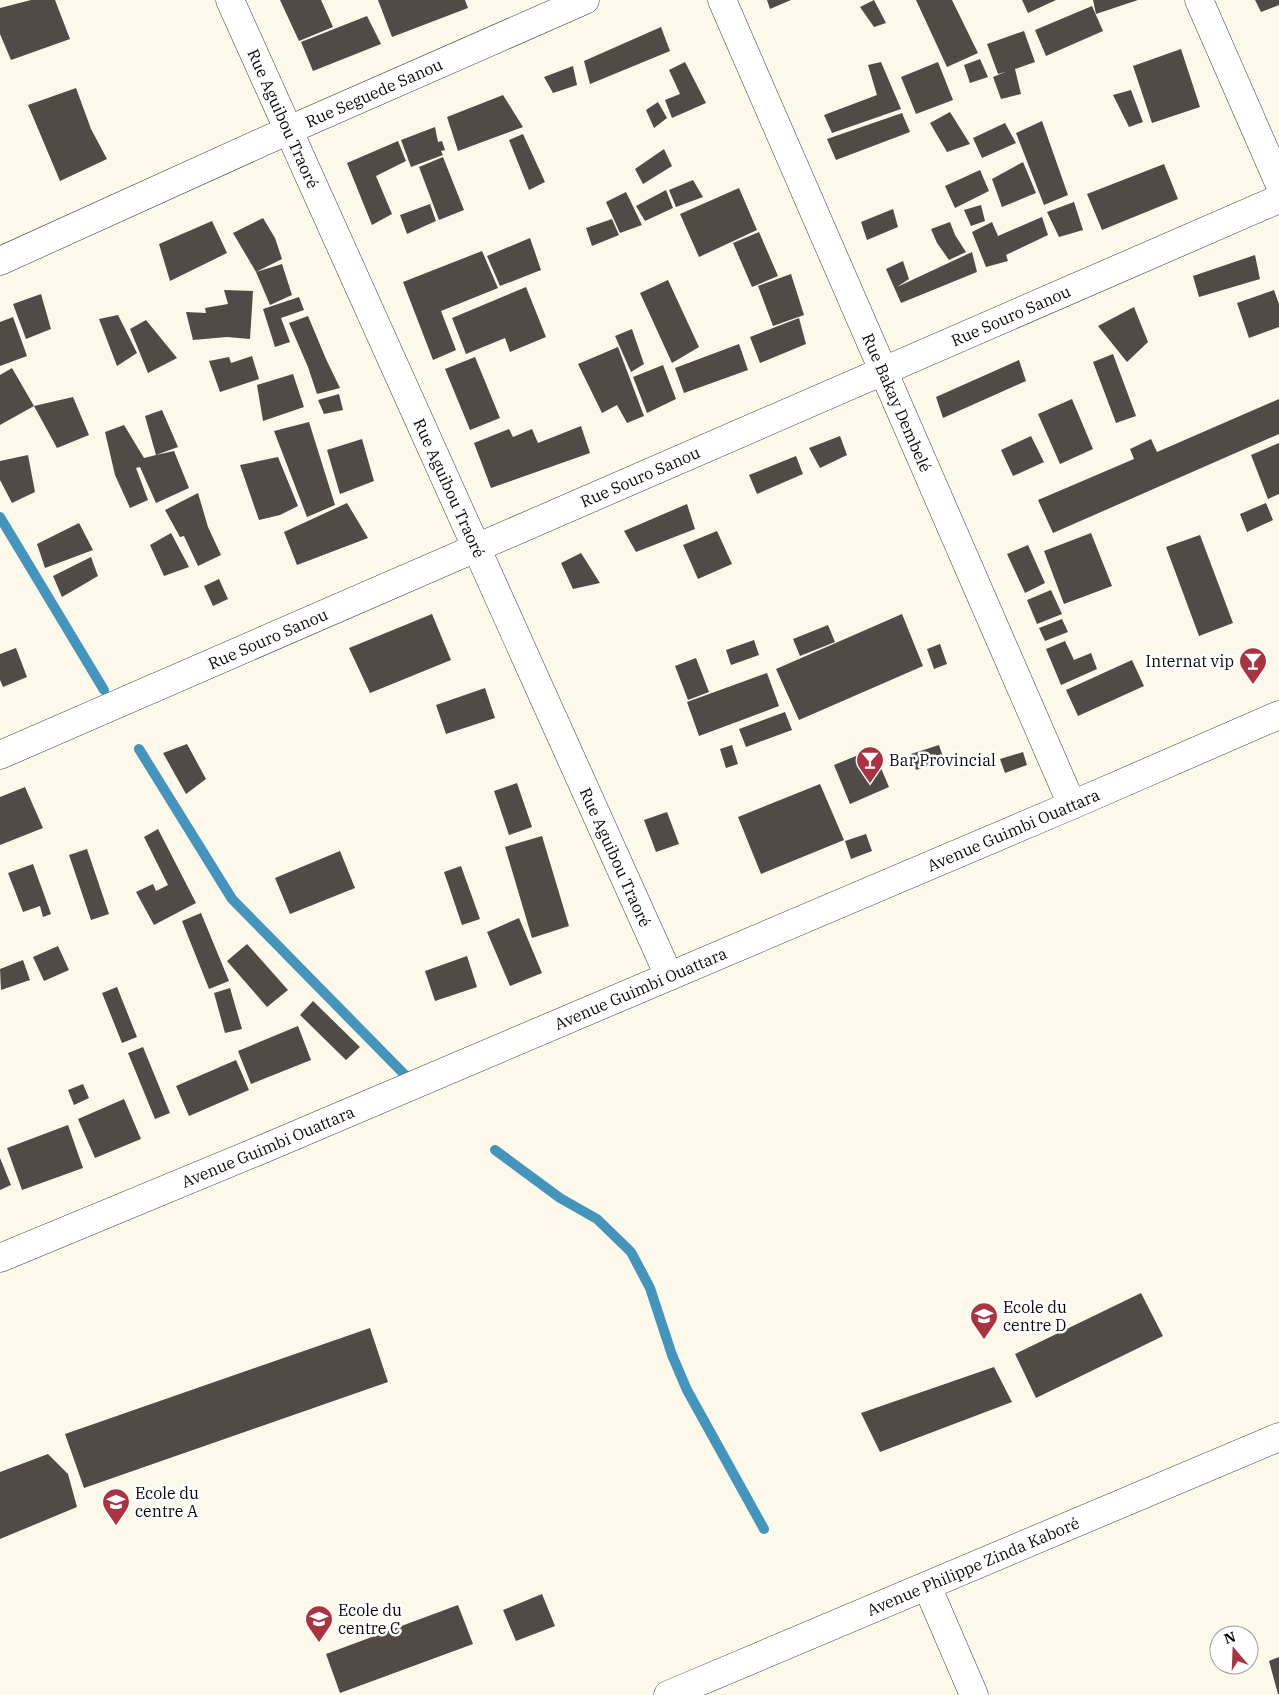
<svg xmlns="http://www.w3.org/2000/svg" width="1279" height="1695" font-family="'IBM Plex Serif',serif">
<rect width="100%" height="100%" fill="#fcf8ea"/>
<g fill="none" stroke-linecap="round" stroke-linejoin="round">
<path stroke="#4594bc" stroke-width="10" d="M0 517 104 690
M139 749 232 899 406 1076
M495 1150 560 1198 597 1219 631 1252 650 1288 672 1355 687 1390 764 1529"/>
</g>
<path fill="#514b48" d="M31 0H55L70 39 11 60 0 34V8Z
M280 0H321L333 27 299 41Z
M378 0H465L468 8 392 37Z
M767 0H791L770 9Z
M874 0 886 23 874 27 860 7Z
M916 0H952L978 53 947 67Z
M1022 0H1056L1028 13Z
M1093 0H1138L1096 14Z
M1255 0H1279V5L1261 12Z
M1092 6 1103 31 1046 56 1035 30Z
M367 16 381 44 313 71 301 42Z
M661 27 670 51 590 84 584 61Z
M1024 31 1035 62 1015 69 1021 94 1001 99 993 77 1005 72 998 74 987 44Z
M1181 49 1200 107 1152 123 1133 66Z
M980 59 988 77 970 83 964 65Z
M685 62 706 103 672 118 665 100 680 94 669 70Z
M881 62 901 109 832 133 824 115 877 95 868 65Z
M938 62 953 100 916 114 901 77Z
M573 66 577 85 553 93 544 77Z
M76 88 91 129 107 159 60 181 28 105Z
M1131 90 1143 122 1129 127 1113 95Z
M503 95 523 127 458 151 447 117Z
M658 102 667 118 654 128 646 110Z
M950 112 970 144 947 152 930 123Z
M902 113 910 132 836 160 827 139Z
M1042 121 1068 195 1044 205 1016 133Z
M1005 123 1016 143 982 158 973 138Z
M435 127 438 142 442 141 445 150 441 151 443 155 411 167 401 140Z
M523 134 545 182 529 190 509 140Z
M398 141 406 161 376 176 392 214 372 225 347 163Z
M664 149 672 166 643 184 635 169Z
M443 157 464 210 439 220 419 167Z
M1023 162 1036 193 1002 207 992 179Z
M1164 164 1178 199 1102 230 1087 194Z
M980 170 989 191 955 208 945 186Z
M693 180 703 197 676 207 669 190Z
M739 188 757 230 699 257 680 214Z
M666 190 673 208 645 221 636 206Z
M626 192 642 225 620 233 606 202Z
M1074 202 1083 230 1059 237 1047 212Z
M430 204 436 221 407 234 400 215Z
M981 205 985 221 971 226 964 210Z
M893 209 898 227 867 240 861 222Z
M1042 217 1048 235 1006 255 1008 261 986 267 972 232 992 222 998 236Z
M263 218 275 238 282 259 256 272 233 233Z
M612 219 619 235 592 246 586 228Z
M212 221 227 253 170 281 159 244Z
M950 222 955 235 966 252 949 260 937 243 931 229Z
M759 232 778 276 752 287 733 243Z
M530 238 541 270 500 286 487 256Z
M482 251 498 288 441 311 456 350 433 360 403 282Z
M972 252 977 272 901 303 886 269 903 261 909 279 897 287Z
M1255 255 1260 279 1199 297 1193 276Z
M282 264 292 295 270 305 256 272Z
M791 274 804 315 773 326 758 286Z
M668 280 699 347 672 363 640 293Z
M526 287 546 337 510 352 505 338 466 354 452 318Z
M224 290 253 291 250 339 227 337 193 340 186 312 206 313 205 308 228 304Z
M1274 290 1279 304V327L1249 338 1237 303Z
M41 294 51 329 26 339 13 304Z
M299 297 304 310 281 318 290 342 275 347 263 309Z
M1134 307 1148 342 1127 362 1098 326Z
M118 315 137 353 117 366 99 319Z
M308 316 326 359 340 388 317 394 308 367 289 323Z
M13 317 27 356 0 366V322Z
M799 318 806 344 760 363 750 337Z
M146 320 177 358 148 373 130 329Z
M632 329 644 364 631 372 615 336Z
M739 344 748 370 684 393 675 368Z
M618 347 644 416 627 423 617 405 602 413 578 364Z
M1113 354 1136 416 1116 423 1093 362Z
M252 356 259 379 220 392 209 361 229 357 231 363Z
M475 357 500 418 470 430 445 369Z
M1019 360 1026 381 943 418 936 397Z
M663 365 676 399 647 413 633 377Z
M12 368 34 406 0 425V375Z
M293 374 304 407 263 421 257 385Z
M339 394 343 410 324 414 318 400Z
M73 397 89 435 57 448 34 406Z
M1072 399 1093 449 1060 464 1038 414Z
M1279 399V434L1053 533 1038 500 1134 459 1130 449 1151 439 1157 452Z
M162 410 178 447 156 455 174 451 189 488 156 503 140 467 136 468 148 500 130 508 115 475 105 432 124 425 144 458 156 455 145 416Z
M309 422 335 505 307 517 274 431Z
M581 426 590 453 491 488 474 443 509 429 513 437 532 429 538 443Z
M840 436 847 455 820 468 809 448Z
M1031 436 1044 462 1013 476 1001 450Z
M362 439 374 481 340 494 327 450Z
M1279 443V494L1268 499 1251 455Z
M28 455 35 492 12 503 0 480V461Z
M796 456 803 474 757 494 749 475Z
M278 457 298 506 280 515 259 520 240 465Z
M198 493 208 527 221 555 198 566 184 536 180 537 165 510Z
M347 503 368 538 297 565 284 532Z
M1266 503 1273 520 1247 532 1240 514Z
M687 504 695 529 636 552 624 531Z
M79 523 93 550 45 568 37 544Z
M717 531 732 564 698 579 683 545Z
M171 533 189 567 164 576 150 545Z
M1091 533 1112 586 1064 604 1044 551Z
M1200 535 1233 623 1199 636 1166 547Z
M1028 545 1045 583 1025 593 1007 554Z
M581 553 600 583 573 589 561 563Z
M91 557 98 576 62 597 53 576Z
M219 579 228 599 213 606 204 586Z
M1051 590 1062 614 1037 624 1027 600Z
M432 614 451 660 370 693 349 648Z
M902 614 923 666 799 720 776 669Z
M1062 619 1068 632 1045 641 1039 628Z
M828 625 835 642 800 656 793 639Z
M754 640 759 655 731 665 726 650Z
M1065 641 1074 660 1091 653 1097 669 1061 685 1046 649Z
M940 644 947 664 934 669 927 649Z
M16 648 27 677 3 687 0 680V654Z
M696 658 709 692 688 700 675 666Z
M1132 660 1144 686 1078 716 1066 690Z
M767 673 779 706 699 736 687 702Z
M485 688 495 718 446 734 436 705Z
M785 712 792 730 746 747 739 729Z
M187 744 206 779 186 794 163 753Z
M732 745 738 764 726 768 720 749Z
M939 745 944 760 916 770 911 754Z
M873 749 889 787 850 804 834 765Z
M1023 752 1027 765 1005 773 1000 759Z
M517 783 532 827 509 835 494 791Z
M820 784 844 840 761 874 738 817Z
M25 787 43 828 0 845V797Z
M667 812 679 844 656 852 644 820Z
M158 829 196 903 154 925 136 892 153 884 156 891 168 885 144 837Z
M866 834 872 851 851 859 845 841Z
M542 836 569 926 532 938 505 847Z
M87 849 109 914 91 920 69 855Z
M340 851 355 888 290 914 275 878Z
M33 864 51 914 43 917 40 906 23 912 8 873Z
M461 866 480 919 462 925 444 872Z
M201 913 229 981 209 989 182 921Z
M519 918 542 973 510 986 487 932Z
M247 944 288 990 267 1007 227 961Z
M58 946 69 970 44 981 33 957Z
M467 956 477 987 435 1001 425 971Z
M23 960 30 980 1 990 0 969Z
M117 987 137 1037 122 1043 102 993Z
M230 988 242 1029 225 1033 214 993Z
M313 1001 360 1047 346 1060 300 1015Z
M298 1026 311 1060 251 1084 238 1051Z
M143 1047 170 1113 155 1119 128 1053Z
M236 1060 249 1090 189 1116 176 1086Z
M83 1084 89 1098 74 1105 68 1090Z
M124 1099 141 1139 95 1158 78 1119Z
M68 1125 83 1168 22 1190 7 1148Z
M0 1158 11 1185 0 1190Z
M1141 1293 1163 1336 1036 1398 1015 1354Z
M370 1328 388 1382 84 1488 65 1434Z
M994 1367 1012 1402 880 1452 861 1413Z
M48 1454 68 1474 77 1507 0 1539V1472Z
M542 1594 555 1626 516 1641 503 1610Z
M458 1605 473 1644 340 1693 326 1654Z
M1279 1657V1694H1278L1269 1661Z"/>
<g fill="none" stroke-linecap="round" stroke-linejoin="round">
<g stroke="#3d3d3d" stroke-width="29">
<g id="street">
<path id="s1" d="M230 0 669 976"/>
<path id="s2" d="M722 0 1072 805"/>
<path d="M1199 0 1279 183"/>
<path id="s3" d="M0 261 289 130 585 0"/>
<path id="s4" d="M0 755 1279 199"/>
<path id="s5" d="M0 1258 263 1149 1072 805 1279 715"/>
<path d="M927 1586 974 1695"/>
<path id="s6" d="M668 1695 1279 1437"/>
</g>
</g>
<use href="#street" stroke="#fff" stroke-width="28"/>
</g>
<defs>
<g id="bar-pin" transform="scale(1.4375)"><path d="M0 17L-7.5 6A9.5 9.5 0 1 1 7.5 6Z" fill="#a83442" stroke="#fff"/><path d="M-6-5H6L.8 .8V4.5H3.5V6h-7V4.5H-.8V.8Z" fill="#fff"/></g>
<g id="school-pin" transform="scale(1.4375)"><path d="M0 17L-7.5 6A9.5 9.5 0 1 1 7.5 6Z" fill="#a83442" stroke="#fff"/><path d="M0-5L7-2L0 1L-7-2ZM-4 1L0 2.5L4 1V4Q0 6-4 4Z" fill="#fff"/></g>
</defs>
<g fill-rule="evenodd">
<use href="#bar-pin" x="1253" y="661"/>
<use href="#bar-pin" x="870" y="760"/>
<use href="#school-pin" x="984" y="1316"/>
<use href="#school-pin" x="116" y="1502"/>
<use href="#school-pin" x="319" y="1619"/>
</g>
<g text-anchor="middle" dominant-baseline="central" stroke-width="5" stroke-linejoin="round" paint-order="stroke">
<g font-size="16" fill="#0a0a0a" stroke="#fff">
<text stroke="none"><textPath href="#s3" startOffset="410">Rue Seguede Sanou</textPath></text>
<text stroke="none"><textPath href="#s1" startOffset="130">Rue Aguibou Traoré</textPath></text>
<text stroke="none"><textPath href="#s4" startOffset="1102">Rue Souro Sanou</textPath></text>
<text stroke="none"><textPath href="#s2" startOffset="439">Rue Bakay Dembelé</textPath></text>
<text stroke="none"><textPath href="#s4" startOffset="698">Rue Souro Sanou</textPath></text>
<text stroke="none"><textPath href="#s1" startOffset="535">Rue Aguibou Traoré</textPath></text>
<text stroke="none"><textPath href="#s4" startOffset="292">Rue Souro Sanou</textPath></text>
<text stroke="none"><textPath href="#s5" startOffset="1100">Avenue Guimbi Ouattara</textPath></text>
<text stroke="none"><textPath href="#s1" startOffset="940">Rue Aguibou Traoré</textPath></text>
<text stroke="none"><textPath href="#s5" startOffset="695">Avenue Guimbi Ouattara</textPath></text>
<text stroke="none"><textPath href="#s5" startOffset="290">Avenue Guimbi Ouattara</textPath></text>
<text stroke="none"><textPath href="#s6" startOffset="331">Avenue Philippe Zinda Kaboré</textPath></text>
</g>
<g font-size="16" fill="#0a0a0a" stroke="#fff" text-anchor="start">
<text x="1234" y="661" text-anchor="end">Internat vip</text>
<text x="889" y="760">Bar Provincial</text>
<text x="1003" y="1307">Ecole du<tspan x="1003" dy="18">centre D</tspan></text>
<text x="135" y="1493">Ecole du<tspan x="135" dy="18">centre A</tspan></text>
<text x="338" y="1610">Ecole du<tspan x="338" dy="18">centre C</tspan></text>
</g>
</g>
<g transform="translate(1234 1650) rotate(341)"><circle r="24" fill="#ffffff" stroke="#9d9d9d"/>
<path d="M0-4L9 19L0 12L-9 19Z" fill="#a83442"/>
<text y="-8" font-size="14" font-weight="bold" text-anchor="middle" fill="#0a0a0a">N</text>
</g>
</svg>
